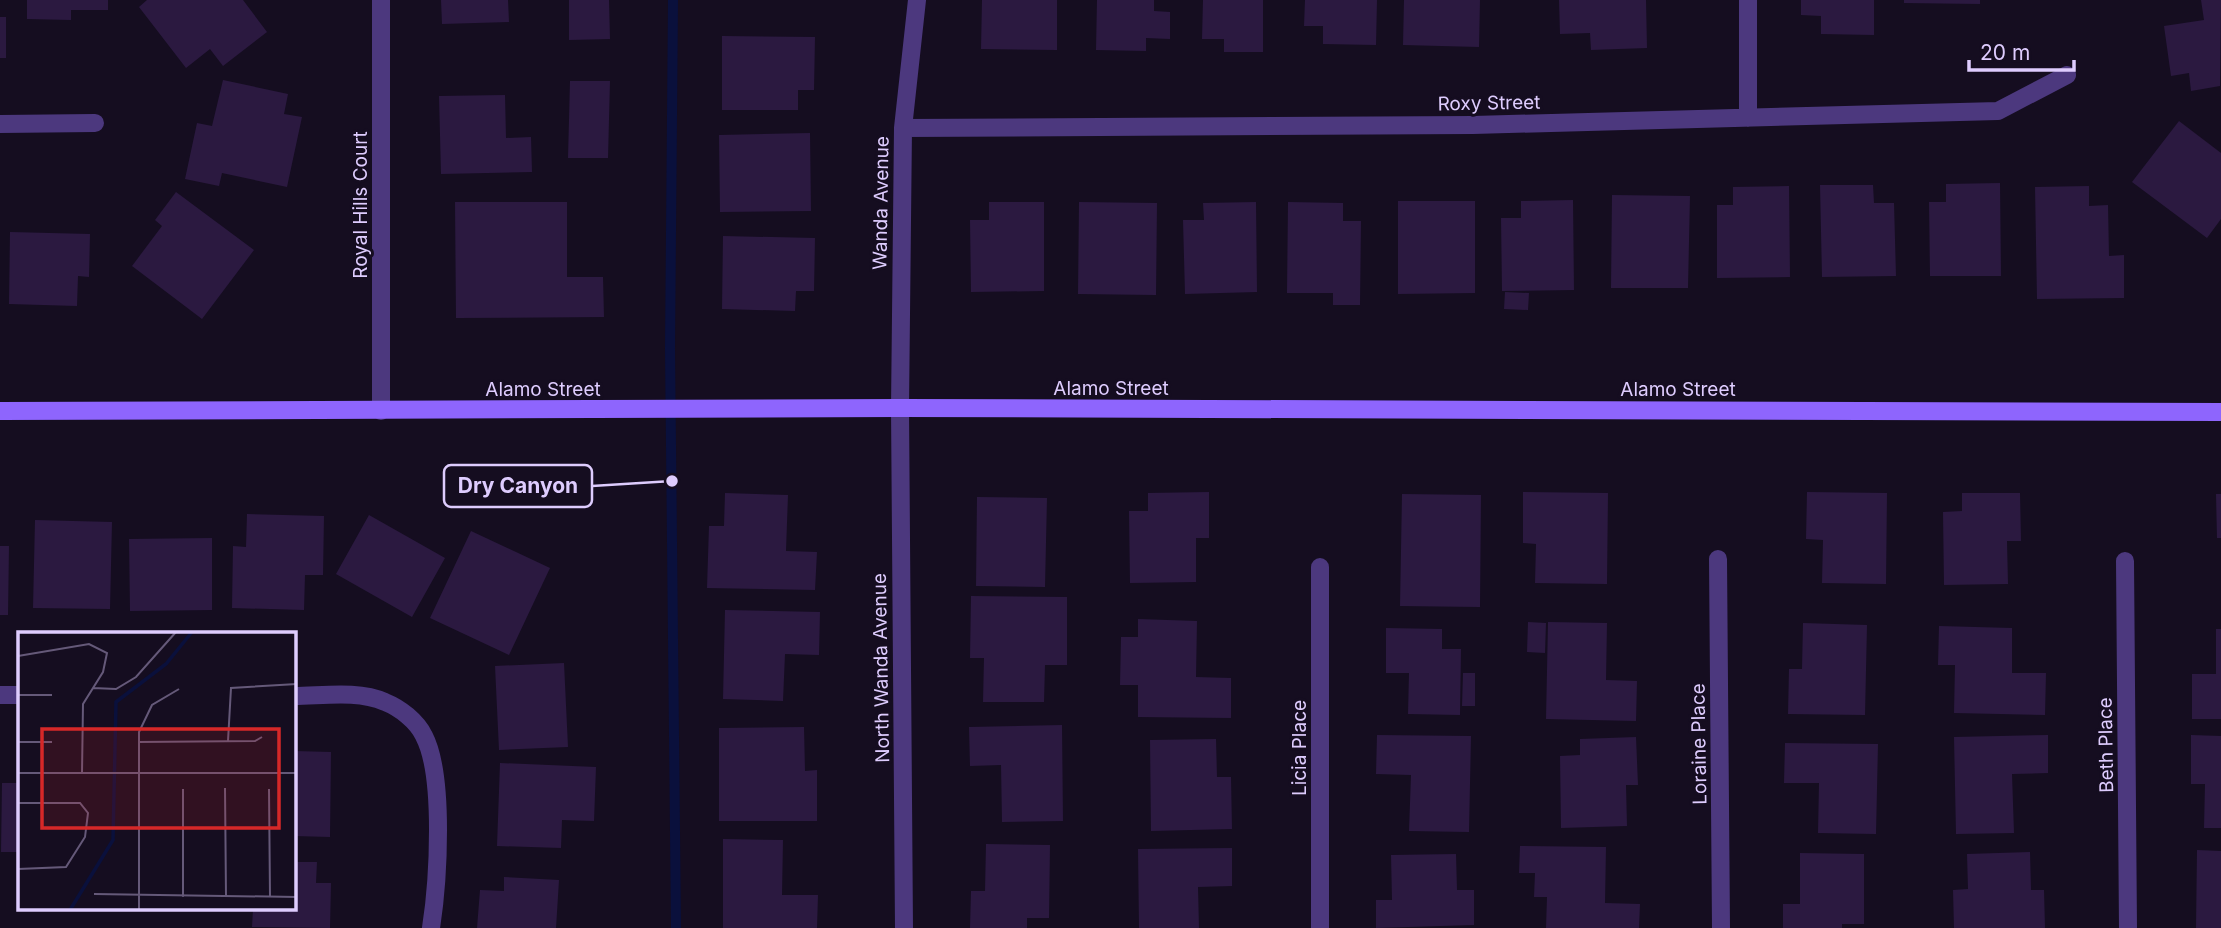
<svg xmlns="http://www.w3.org/2000/svg" width="2221" height="928" font-family="Inter,sans-serif">
<rect width="100%" height="100%" fill="#150d20"/>
<g fill="none" stroke-linecap="round" stroke-linejoin="round">
<path stroke="#0a103c" stroke-width="10" d="M673 0 670 349 676 928"/>
</g>
<path fill="#2b1940" d="M27 0H108V10H71V20L27 19Z
M147 0H243L267 32 223 66 210 49 186 68 139 7Z
M441 0H508L509 22 442 24Z
M569 0H609L610 39 569 40Z
M982 0H1057V50L981 49Z
M1097 0H1154V11L1170 12V39L1146 38V51L1096 50Z
M1203 0H1263V52H1224V39H1202Z
M1305 0H1377L1376 45 1323 44V26H1304Z
M1404 0H1480L1479 47 1403 45Z
M1559 0H1646L1647 48 1591 50 1590 33 1560 34Z
M1801 0H1874V35L1821 34V16L1801 15Z
M1904 0H1980V4L1904 3Z
M2201 0H2221L2220 86 2191 91 2189 73 2171 76 2164 26 2204 20Z
M0 17H6V58H0Z
M722 36 815 37 814 90H798V110H722Z
M223 80 288 94 284 114 302 117 287 187 222 173 219 186 185 179 197 123 212 126Z
M570 81H610L608 158H568Z
M505 95 506 138 531 137 532 172 441 174 439 96Z
M2179 121 2221 153V219L2207 238 2132 182Z
M810 133 811 211 720 212 719 135Z
M2000 183 2001 276H1930L1929 202H1946V184Z
M1820 185H1873L1874 203H1894L1896 276 1822 277Z
M1789 186 1790 277 1717 278V205H1733V187Z
M2089 186V206L2108 205 2109 256 2124 255V298L2037 299 2035 187Z
M176 192 254 250 202 319 132 266 162 226 155 220Z
M1612 195 1690 196 1688 288H1611Z
M1573 200 1574 290 1502 291 1501 218H1521V201Z
M1398 201H1475V293L1398 294Z
M455 202H567V277H603L604 317 456 318Z
M989 202H1044V291L971 292 970 220H989Z
M1079 202 1157 203 1156 295 1078 294Z
M1256 202 1257 292 1185 294 1183 220H1204L1203 203Z
M1288 202 1343 203V221H1361L1360 305H1333V293H1287Z
M10 232 90 234 89 277 78 276 77 306 9 304Z
M723 236 815 238 814 291H796L795 311 722 309Z
M1505 292 1529 293 1528 310 1504 309Z
M1209 492V538H1196V582L1130 583 1129 511H1148V493Z
M1523 492 1608 493 1607 584 1535 583 1536 544 1523 543Z
M1807 492 1887 493 1886 584 1822 583 1823 540 1806 539Z
M725 493 788 495 786 551 817 552 815 590 707 588 709 526H724Z
M1962 493H2020L2021 541H2007L2008 584 1944 585 1943 512 1962 511Z
M1402 494 1481 495 1480 607 1400 606Z
M2216 494H2221V538H2217Z
M977 497 1047 498 1045 587 976 586Z
M247 514 324 516 323 575H305L304 610 232 608 233 546 246 547Z
M369 515 445 558 412 617 336 574Z
M35 520 112 522 110 609 33 608Z
M471 531 550 568 509 655 430 618Z
M212 538V610L130 611 129 539Z
M0 546H9L8 615H0Z
M971 596 1067 597V665H1045L1044 702H983L984 658H970Z
M725 610 820 612 819 655 785 654 783 701 723 699Z
M1138 619 1197 621 1196 677 1231 678V718L1138 717V685H1120L1121 637H1138Z
M1528 622 1546 623 1545 653 1527 652Z
M1548 622 1607 623 1606 680 1637 681 1636 721 1546 719Z
M1803 623 1867 625 1865 715 1788 714 1789 669H1802Z
M1939 626 2012 628V673H2046L2045 715 1954 713 1955 665H1938Z
M1386 628 1442 629V649H1461L1460 715 1408 714 1409 673H1386Z
M2216 629H2221V719H2192V674H2216Z
M564 663 568 747 499 750 495 666Z
M1463 673H1475V706H1462Z
M1062 725 1063 821 1002 822 1001 765 970 766 969 727Z
M804 727 805 771 817 770V821H719V728Z
M1377 735 1471 736 1469 832 1409 831 1411 775 1376 774Z
M2048 735V773L2012 774 2014 833 1956 834 1954 737Z
M2191 735 2221 736V828H2204L2205 784H2191Z
M1636 737 1638 785H1626L1627 826 1561 828 1560 756 1580 755V739Z
M1216 739 1217 777H1231L1232 829 1151 831 1150 740Z
M1785 743 1878 744 1876 834 1818 833 1819 783H1784Z
M294 751 331 752 330 837 294 836Z
M500 763 596 767 594 821 562 820 561 848 497 846Z
M2 783H19V852H1Z
M723 839 783 840 782 895H818L817 928H723Z
M986 844 1050 845 1049 918H1027V928H970L971 891H985Z
M1520 846 1606 847 1605 903 1640 904 1639 928H1546L1547 897H1534L1535 873H1519Z
M1232 848V886L1198 887 1199 928H1139L1138 849Z
M2197 850 2221 851V928H2196Z
M2030 852 2031 890H2044L2045 928H1954L1953 890 1968 889 1967 854Z
M1800 853 1864 854V924H1842V928H1783V904H1800Z
M1456 854 1457 890H1474V925L1376 928V900H1392L1391 855Z
M294 862H317L316 883H331L330 928 252 927 253 909H294Z
M504 877 559 880 556 928H477L480 890 504 891Z"/>
<g fill="none" stroke-linecap="round" stroke-linejoin="round">
<path stroke="#4c387e" stroke-width="18" d="M1748 118V0
M0 124 95 123
M903 128 1473 125 1998 111 2067 75
M381 411V0
M1718 559 1721 928
M2125 561 2128 928
M1320 567V928
M0 695H19
M294 696C322 696 358 690 385 702 400 708 417 721 424 736 445 776 438 883 431 928
M904 928 900 408 903 128 917 0"/>
<path stroke="#8e65fd" stroke-width="18" d="M0 411 900 408 2221 412"/>
</g>
<g text-anchor="middle" dominant-baseline="central" stroke-width="6" stroke-linejoin="round" paint-order="stroke">
<g font-size="19" fill="#deccfe" stroke="#150d20">
<text transform="translate(1489 103) rotate(-1)">Roxy Street</text>
<text transform="translate(881 203) rotate(-89)">Wanda Avenue</text>
<text transform="translate(360 205) rotate(-90)">Royal Hills Court</text>
<text x="1111" y="388">Alamo Street</text>
<text x="543" y="389">Alamo Street</text>
<text x="1678" y="389">Alamo Street</text>
<text transform="translate(881 668) rotate(-91)">North Wanda Avenue</text>
<text transform="translate(1699 744) rotate(-91)">Loraine Place</text>
<text transform="translate(2106 745) rotate(-91)">Beth Place</text>
<text transform="translate(1299 748) rotate(-90)">Licia Place</text>
</g>
</g>
<g transform="translate(18 632)">
<rect width="278" height="278" fill="#150d20"/>
<path fill="none" stroke="#0a103c" stroke-width="3.5" d="M52 278 95 208 98 70 148 32 174 0"/>
<path fill="none" stroke="#655979" stroke-width="2" d="M0 24 71 12 89 21 85 40 65 72 64 141M75 56 98 57 118 45 158 0M0 63H34M210 109 213 56 279 52M0 110H34M120 110 237 109 244 105M0 141H279M207 156 208 265M165 157V265M251 157 252 265M0 171H62L70 181 67 205 48 235 0 237M76 262 279 265M121 278V100L134 73 161 57"/>
<path fill="#d62828" fill-opacity="0.15" stroke="#d62828" stroke-width="3.5" d="M24 97H261V196H24Z"/>
<rect width="278" height="278" fill="none" stroke="#deccfe" stroke-width="3.5"/>
</g>
<path fill="none" stroke="#deccfe" stroke-width="2.5" d="M672 481L592 486"/>
<circle fill="#deccfe" stroke="#150d20" stroke-width="2.5" cx="672" cy="481" r="7"/>
<rect fill="#150d20" stroke="#deccfe" stroke-width="2.5" x="444" y="465" width="148" height="42" rx="7"/>
<g font-size="21" text-anchor="middle" font-weight="bold" fill="#deccfe">
<text x="518" y="493">Dry Canyon</text>
</g>
<path d="M1969 60v10h105v-10" fill="none" stroke="#deccfe" stroke-width="3.5"/>
<text x="1980" y="60" font-size="21" fill="#deccfe" stroke="#150d20" stroke-width="5" paint-order="stroke">20 m</text>
</svg>
